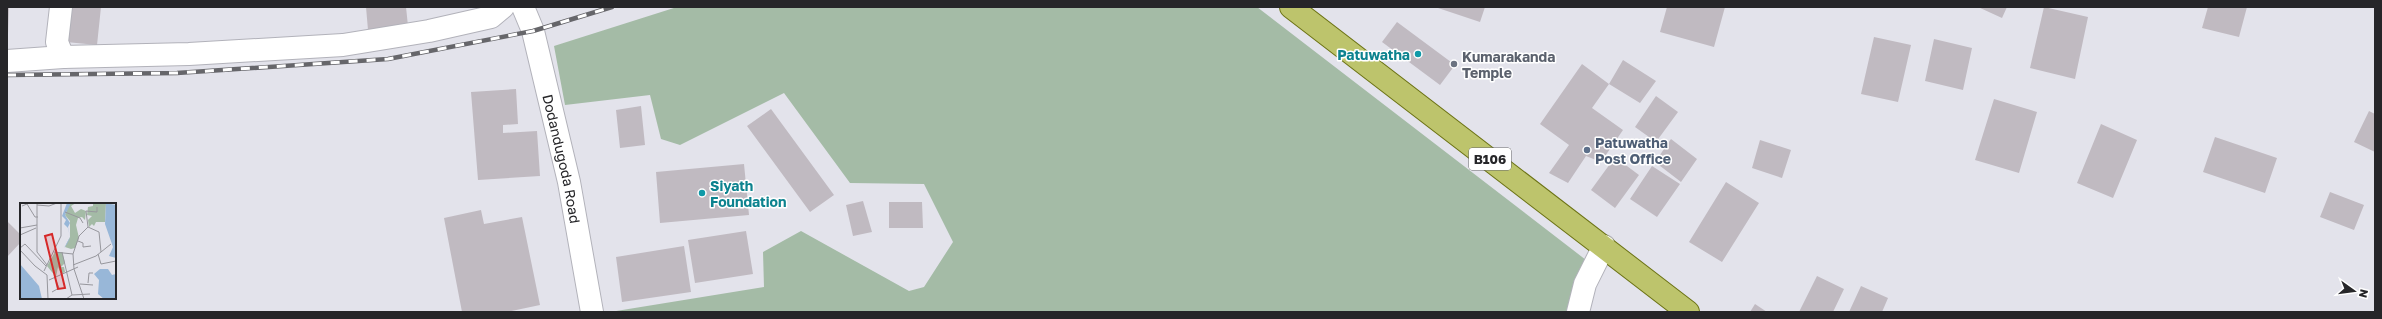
<svg xmlns="http://www.w3.org/2000/svg" width="2382" height="319" font-family="'Golos Text',sans-serif">
<rect width="100%" height="100%" fill="#e3e3eb"/>
<path fill="#a4bba6" d="M677 7H1257L1586 260 1570 312H610L764 287 763 252 801 231 909 291 924 287 953 242 924 184 850 183 784 93 680 145 661 139 650 95 565 105 554 46Z"/>
<path fill="#c0bac1" d="M69 7H101L97 45 66 42Z
M366 7H406L408 26 368 30Z
M1435 7H1485L1480 22Z
M1667 7H1725L1714 47 1660 32Z
M1978 7H2007L2002 18Z
M2044 7 2088 17 2075 79 2030 68Z
M2208 7H2247L2239 37 2202 28Z
M7 8H9L8 34H7Z
M1397 22 1455 65 1440 85 1382 42Z
M1874 37 1911 45 1898 102 1861 94Z
M1934 39 1972 48 1963 90 1925 81Z
M1623 60 1656 81 1640 103 1609 84 1592 108 1623 130 1601 162 1586 156 1568 183 1549 173 1569 145 1540 124 1582 64 1609 84Z
M516 89 518 124 503 125V133L537 131 540 176 478 180 471 92Z
M1656 96 1678 112 1656 142 1635 127Z
M1994 99 2037 112 2019 173 1975 160Z
M641 106 645 145 620 148 616 110Z
M771 109 834 195 810 212 747 126Z
M2369 111 2375 114V152L2354 142Z
M2101 124 2137 140 2113 198 2077 183Z
M2215 137 2277 158 2265 193 2203 172Z
M1671 139 1697 159 1681 182 1655 162Z
M1760 140 1791 150 1782 178 1752 168Z
M1615 157 1639 175 1615 208 1591 190Z
M744 164 749 215 660 223 656 172Z
M1652 166 1680 184 1657 217 1630 199Z
M1726 182 1759 203 1722 262 1689 242Z
M2330 192 2364 205 2354 230 2320 217Z
M863 201 872 232 853 236 846 205Z
M889 202H922L923 228H889Z
M481 210 484 224 522 217 540 305 507 312H462L444 218Z
M7 221 21 235V242L7 257Z
M746 231 753 274 695 283 688 240Z
M684 246 691 292 622 302 616 257Z
M1817 276 1844 289 1833 312H1799Z
M1861 286 1888 298 1882 312H1849Z
M1755 304 1767 312H1750Z"/>
<g fill="none" stroke-linecap="round" stroke-linejoin="round">
<g stroke="#b2b2ba" stroke-width="24">
<g id="minor">
<path d="M61 7 57 42 63 57 189 54 343 45 429 31 491 17 503 7"/>
<path id="s1" d="M523 7 533 31 569 182 592 312"/>
<path d="M7 61 63 57"/>
<path d="M1578 312 1585 284 1604 246"/>
</g>
</g>
<g stroke="#6c7315" stroke-width="24">
<path id="primary" d="M1291 7 1688 312"/>
</g>
<use href="#minor" stroke="#fff" stroke-width="22"/>
<use href="#primary" stroke="#bdc46c" stroke-width="22"/>
<g stroke="#66666a" stroke-width="4.5">
<path id="rail" d="M7 75 177 73 388 59 533 31 612 7"/>
</g>
<use href="#rail" stroke="#fff" stroke-width="3" stroke-dasharray="9" stroke-linecap="butt"/>
</g>
<g fill="#0f9aa8" stroke="#fff" stroke-width="1.5">
<circle cx="1418" cy="54" r="4"/>
<circle cx="702" cy="193" r="4"/>
</g>
<circle fill="#6b7280" stroke="#fff" stroke-width="1.5" cx="1454" cy="64" r="4"/>
<circle fill="#5c6f8a" stroke="#fff" stroke-width="1.5" cx="1587" cy="150" r="4"/>
<g text-anchor="middle" dominant-baseline="central" stroke-width="3" stroke-linejoin="round" paint-order="stroke">
<rect fill="#fff" stroke="#676769" stroke-width="1" x="1469" y="148" width="42" height="22" rx="3"/>
<g font-size="13" font-weight="bold" fill="#262629">
<text x="1490" y="159">B106</text>
</g>
<g font-size="14" font-weight="bold" fill="#0d838f" stroke="#fff" text-anchor="end">
<text x="1410" y="54">Patuwatha</text>
<text x="710" y="185" text-anchor="start">Siyath<tspan x="710" dy="16">Foundation</tspan></text>
</g>
<g font-size="14" font-weight="bold" fill="#5b616d" stroke="#fff" text-anchor="start">
<text x="1462" y="56">Kumarakanda<tspan x="1462" dy="16">Temple</tspan></text>
</g>
<g font-size="14" font-weight="bold" fill="#4e5e75" stroke="#fff" text-anchor="start">
<text x="1595" y="142">Patuwatha<tspan x="1595" dy="16">Post Office</tspan></text>
</g>
<g font-size="14" fill="#262629" stroke="#fff">
<text stroke="none"><textPath href="#s1" startOffset="157">Dodandugoda Road</textPath></text>
</g>
</g>
<g transform="translate(20 203)">
<rect width="96" height="96" fill="#e3e3eb"/>
<path d="M50 0H56L51 3 55 10 61 6 66 8 65 17 62 14 58 15 56 22 59 35 55 45 51 46 45 44 50 34V18L45 12ZM73 0H86L85 19H76L74 23 72 21 69 24 68 17 72 13 67 12 68 4 73 3ZM35 49H42L45 60 41 64H44L45 69 41 71 38 64 36 74 27 63Z" fill="#a4bba6"/>
<path d="M47 0H51L45 12 50 20 48 24 50 34 49 37 47 41 44 45 50 34 48 25 44 21 46 17 42 13ZM86 0 96 2V55L89 53 93 44 85 21ZM0 61 19 83 22 96H0ZM80 66H88L92 72 96 71V96H84L78 91 79 77 74 71Z" fill="#98b7d8"/>
<path fill="none" stroke="#97979d" stroke-width="1" d="M17 0V49L27 62M17 2 29 3 37 0M2 3 7 1 15 14H18M45 9 60 15 63 20M68 24 66 8 77 9V4M0 25 17 22M0 32 16 25M58 38 63 40V44L71 43M0 45 5 41 26 63M0 47 15 63 27 72 28 96M34 49 53 51M42 49 52 92 46 96M78 51 81 61 96 58M53 62 76 53 91 41M24 68 41 33V0M29 77 58 64M68 80 69 70H73M60 81 73 82M32 89 39 85 35 75M52 92 70 91M64 96 54 66 53 51 59 33 68 24 79 29 81 49"/>
<path fill="#d62828" fill-opacity="0.15" stroke="#d62828" stroke-width="2" d="M32 31 45 85 38 86 25 33Z"/>
<rect width="96" height="96" fill="none" stroke="#262629" stroke-width="2"/>
</g>
<rect width="2382" height="319" fill="none" stroke="#262629" stroke-width="16"/>
<g transform="translate(2354 291) rotate(104)" stroke="#ffffff" stroke-width="3" paint-order="stroke">
<path d="M0-3L7 15L0 10L-7 15Z" fill="#262629"/>
<text y="-6" font-size="11" font-weight="bold" text-anchor="middle" fill="#262629">N</text>
</g>
</svg>
